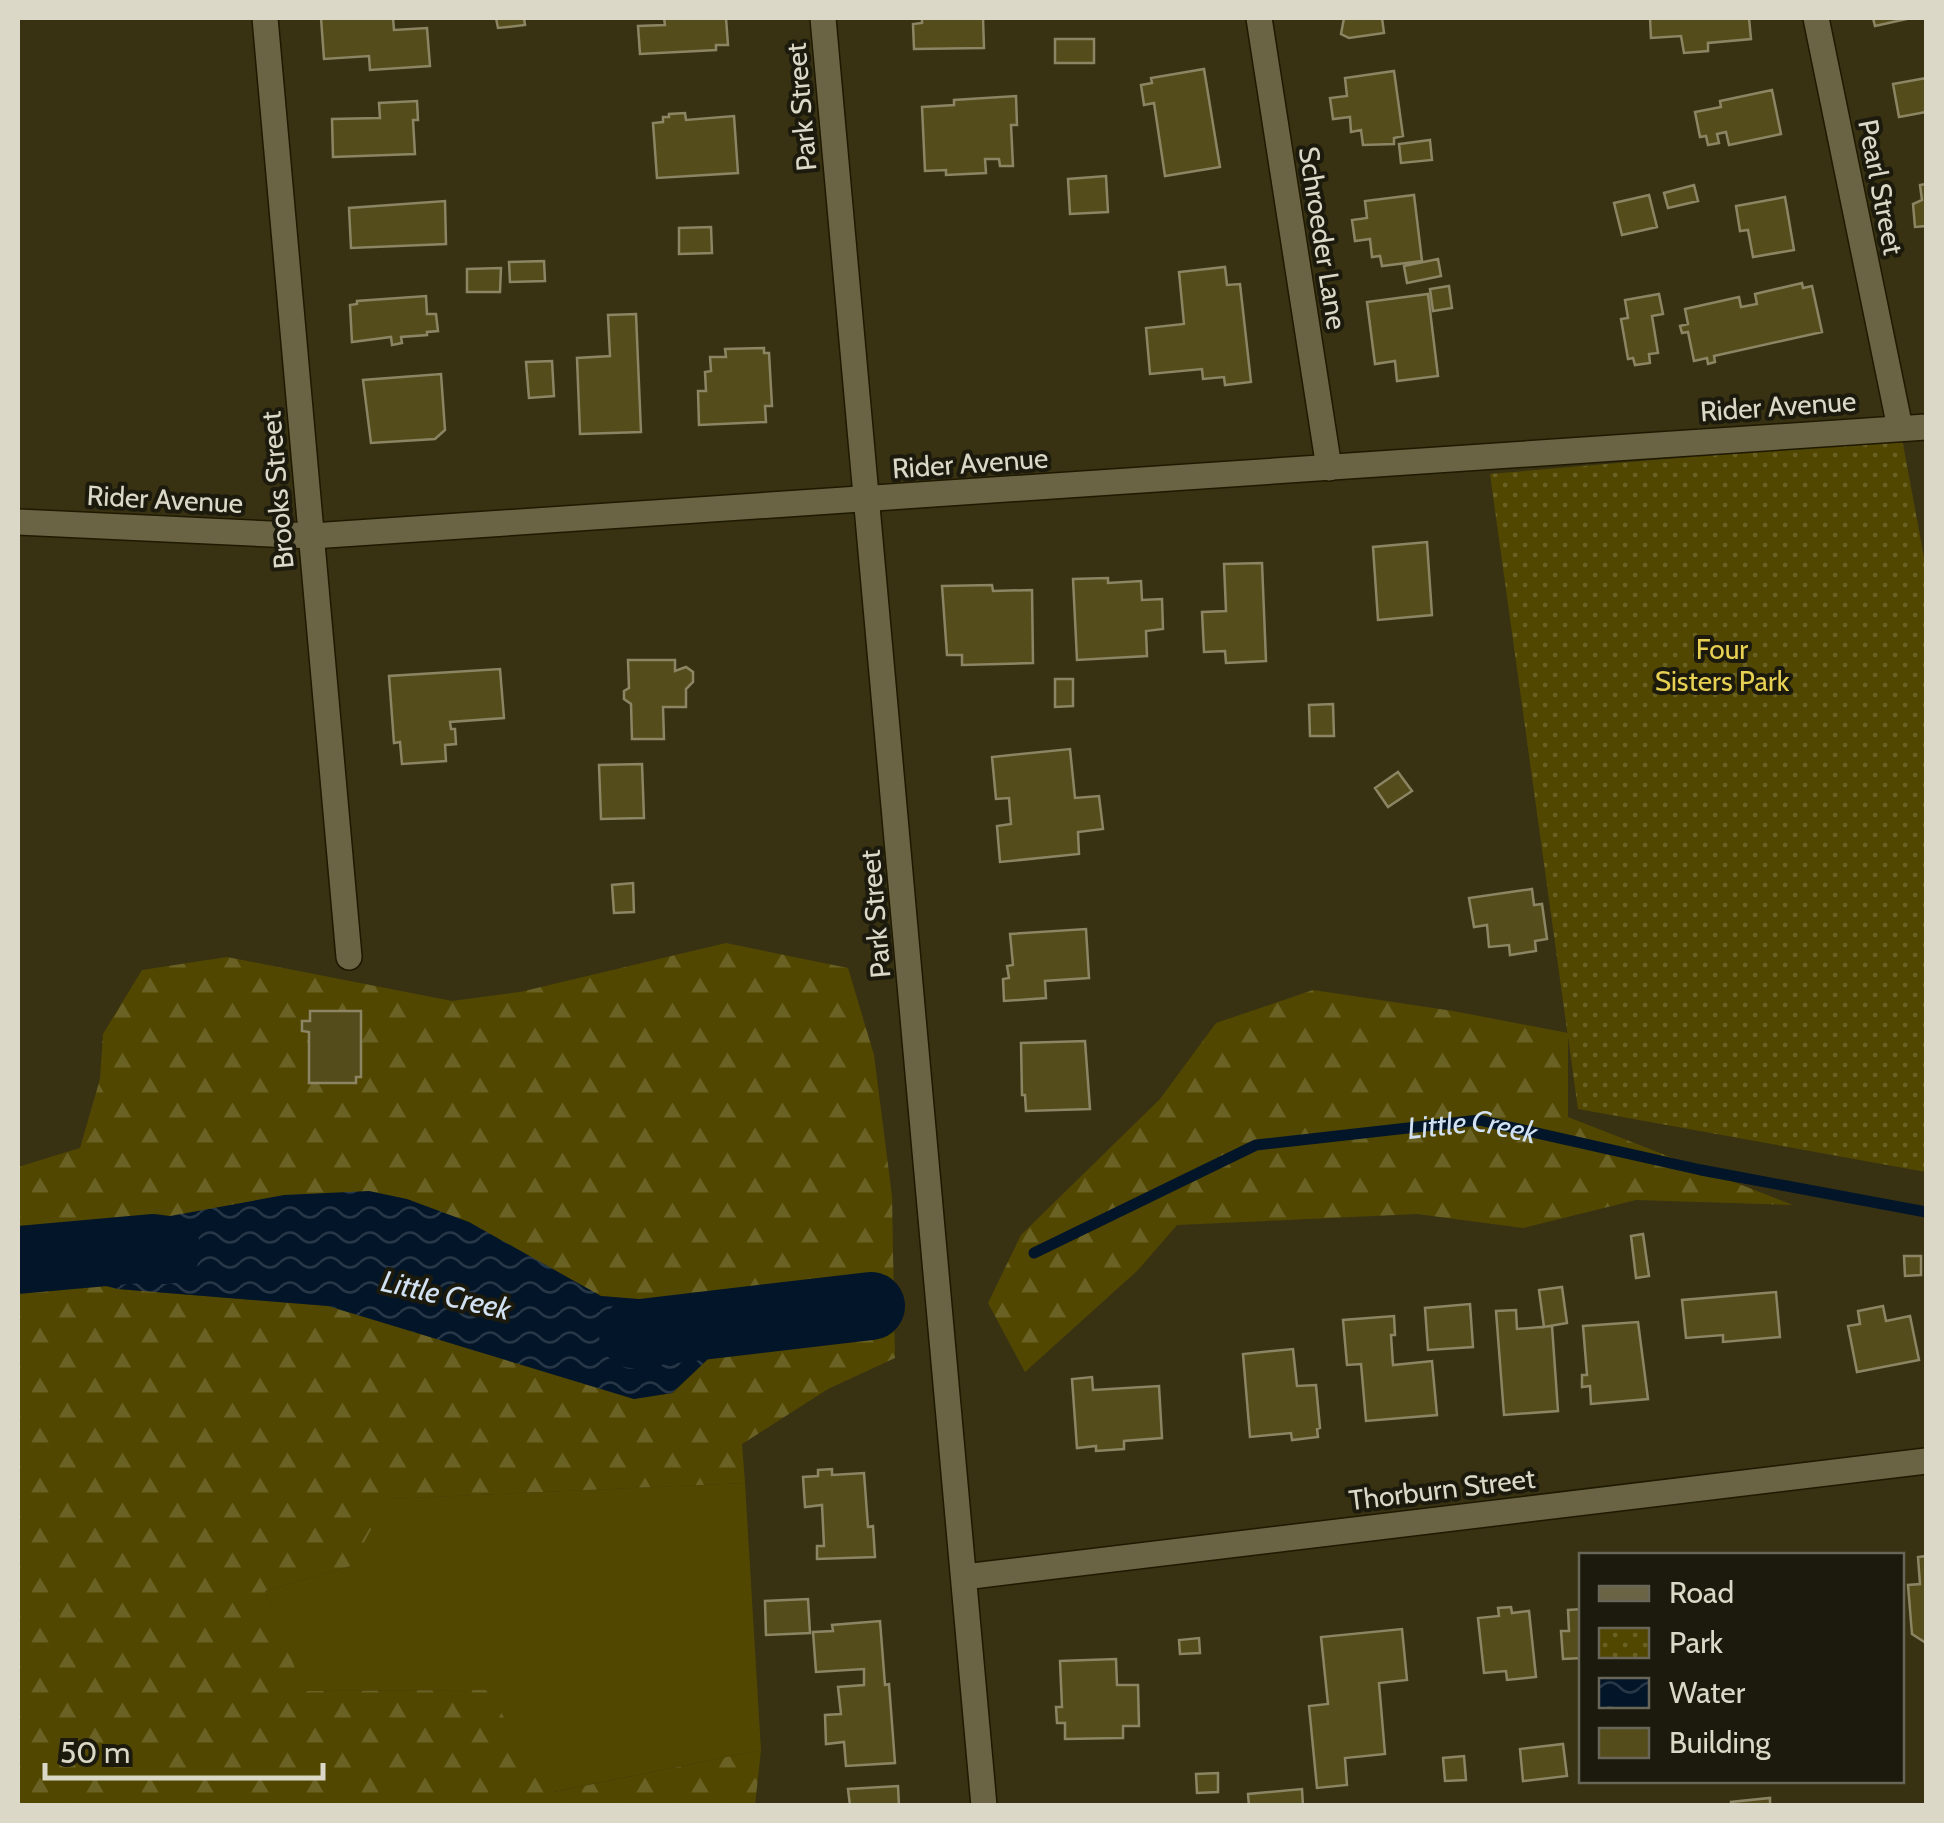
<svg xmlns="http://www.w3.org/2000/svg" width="1944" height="1823" font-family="Cabin,sans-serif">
<defs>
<pattern id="forest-firs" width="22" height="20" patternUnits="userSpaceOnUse" patternTransform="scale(2.5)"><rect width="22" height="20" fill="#524700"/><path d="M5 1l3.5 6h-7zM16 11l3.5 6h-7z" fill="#6a6124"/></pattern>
<pattern id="park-dots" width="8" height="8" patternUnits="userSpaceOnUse" patternTransform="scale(2.5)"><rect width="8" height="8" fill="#524700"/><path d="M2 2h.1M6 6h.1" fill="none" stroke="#6a6124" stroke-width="1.8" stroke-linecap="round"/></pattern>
<pattern id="water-waves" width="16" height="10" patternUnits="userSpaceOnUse" patternTransform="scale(2.5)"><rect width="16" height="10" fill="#031629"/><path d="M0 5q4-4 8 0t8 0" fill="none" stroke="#273747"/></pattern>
</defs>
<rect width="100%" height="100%" fill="#383213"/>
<path fill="#524700" d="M745 1483 761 1750 553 1792 486 1690 303 1691 265 1591 351 1566 387 1499Z"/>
<path fill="url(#forest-firs)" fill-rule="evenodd" d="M726 943 848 968 874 1055 892 1196 895 1358 828 1389 742 1444 745 1483 388 1499 351 1566 265 1591 304 1691 486 1690 554 1792 761 1750 755 1805 18 1806V1167L80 1148 100 1079 103 1034 142 970 227 957 452 1001 520 992ZM535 1261 601 1296 723 1306 728 1340 673 1393 634 1399 328 1306 118 1289 63 1275Z
M1313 990 1453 1011 1568 1033V1117L1793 1205 1636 1200 1523 1228 1417 1214 1177 1225 1138 1270 1025 1372 988 1303 1021 1235 1160 1099 1216 1023Z"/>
<path fill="url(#park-dots)" d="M1902 439 1926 568V1172L1578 1109 1490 474Z"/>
<path fill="url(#water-waves)" d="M369 1191 407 1199 469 1222 601 1296 724 1306 728 1340 672 1393 634 1399 328 1306 118 1289 63 1275 94 1230 284 1195Z"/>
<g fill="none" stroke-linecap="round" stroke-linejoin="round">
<path stroke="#031629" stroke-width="11" id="s1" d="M1034 1253 1256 1145 1479 1120 1701 1170 1926 1212"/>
<path stroke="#031629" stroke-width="68" d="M18 1260 152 1248 167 1250
M633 1334 871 1306"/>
</g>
<path fill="#554c1b" stroke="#8b8564" stroke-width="2.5" d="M321 18H393L394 30 427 28 430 66 370 70 369 56 324 59Z
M496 18H524L525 25 498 28Z
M664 18H726L728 45H716V50L640 54 638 26 665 25Z
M922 18H983L984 48 914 49 913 24 922 23Z
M1344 18H1382L1384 33 1349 38 1341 34Z
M1650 18H1749L1751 39 1708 43V51L1684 53 1681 36 1651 38Z
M1873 18H1911L1875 26Z
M1055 39H1094V63H1055Z
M1204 69 1220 167 1165 176 1154 103 1144 105 1141 85 1152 83 1151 78Z
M1394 71 1403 136 1394 138V144L1363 145 1361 130 1351 132 1350 117 1333 119 1330 98 1347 96 1345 78Z
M1926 78V112L1899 117 1893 84Z
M1772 90 1781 134 1729 145 1726 132 1717 134 1719 143 1708 145 1706 136 1700 137 1695 112 1721 107 1720 101Z
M1016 96 1017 125H1011L1013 166H1000L999 159H985L986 173 946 175V170L925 171 922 107 954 105V100Z
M417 101 418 120H413L415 154 333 157 332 119 380 118 379 103Z
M685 113 686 120 734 116 738 173 657 178 653 123 663 122V117H669V114Z
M1430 140 1432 160 1401 163 1399 144Z
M1106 176 1108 212 1070 214 1068 179Z
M1926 184V226L1915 227 1913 204 1922 200 1920 185Z
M1694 185 1698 201 1668 208 1664 193Z
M1414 195 1422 261 1382 266 1380 256 1372 257 1370 239 1355 241 1352 220 1367 218 1365 201Z
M1649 195 1657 227 1622 235 1614 203Z
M1785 197 1794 250 1753 257 1748 230 1740 231 1736 206Z
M445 201 446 244 351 248 349 208Z
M711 227 712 253 679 254V228Z
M1438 259 1441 276 1407 283 1404 266Z
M544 261 545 281 510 282 509 262Z
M1225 267 1227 285 1240 284 1251 382 1225 385 1224 377 1203 379 1202 369 1150 374 1146 328 1184 324 1179 272Z
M501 268 500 292H467V269Z
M1802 283 1803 288 1812 286 1822 332 1714 356 1715 362 1708 364 1707 358 1694 361 1688 332 1682 333 1680 326 1688 324 1685 309 1739 297 1741 307 1757 304 1755 294Z
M1449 286 1452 308 1433 311 1430 289Z
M1428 294 1438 376 1397 381 1395 361 1375 364 1367 302Z
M1659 294 1663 314 1652 316 1658 353 1649 354 1650 363 1635 365 1633 358 1628 359 1621 319 1628 318 1625 300Z
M426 296 427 314H436L438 331 427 332V335L401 337 402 343 392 345 391 337 352 342 350 305 357 304V301Z
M636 314 641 432 580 434 577 358 610 356 608 315Z
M764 348V353H769L772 406H765L766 422 699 425 698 391H706L705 372 711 371 710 357H726L725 349Z
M552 361 554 396 529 398 526 362Z
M441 374 445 430 435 439 371 443 363 380Z
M1427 542 1432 615 1378 620 1373 547Z
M1262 563 1266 661 1226 663 1225 651 1204 652 1202 612 1226 611 1224 564Z
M1108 578V583L1141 581 1142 600 1162 599 1163 629 1146 631 1147 656 1077 660 1073 579Z
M992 585 993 591 1032 590 1033 663 962 665V655H947L942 586Z
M628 660H675V671L686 667 693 672V682L686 689V707H663L664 739H632L631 704 624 699V691L629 688Z
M500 669 504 718 450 722 451 729H455L456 744 445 745 446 761 402 764 400 742 394 743 389 676Z
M1055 679H1073V706L1055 707Z
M1333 704 1334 736H1310L1309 705Z
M1070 749 1075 798 1099 796 1103 829 1078 832 1079 854 1000 862 997 826 1011 824 1009 798 996 799 992 757Z
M642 764 644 818 601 819 599 765Z
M1398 772 1412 791 1388 807 1375 788Z
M633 883 634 912 614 913 612 885Z
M1532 889 1534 905 1542 904 1547 939 1535 941 1536 951 1510 955 1509 945 1489 947 1487 925 1474 927 1469 898Z
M1086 929 1089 978 1045 981 1046 998 1004 1001 1003 979 1009 978 1007 966 1013 965 1010 934Z
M310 1011H361V1077H356V1083H309V1032L302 1031V1021H310Z
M1085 1041 1090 1109 1026 1111 1025 1095H1022L1021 1043Z
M1643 1234 1649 1276 1636 1278 1631 1236Z
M1904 1256H1921V1275L1905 1276Z
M1562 1287 1567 1323 1544 1327 1539 1290Z
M1776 1292 1780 1337 1723 1342V1335L1686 1338 1682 1300Z
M1470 1304 1473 1347 1428 1350 1425 1308Z
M1883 1306 1886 1321 1910 1316 1919 1360 1857 1372 1848 1326 1860 1324 1858 1311Z
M1516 1310 1517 1329 1552 1326 1558 1411 1504 1415 1496 1311Z
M1394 1316 1395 1335H1391L1393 1365 1432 1361 1437 1415 1366 1421 1361 1364 1347 1365 1343 1320Z
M1638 1322 1648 1399 1591 1404 1590 1386 1582 1387V1375H1587L1583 1326Z
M1293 1349 1297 1386 1316 1385 1320 1428 1317 1429 1318 1437 1292 1440 1291 1433 1250 1437 1243 1354Z
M1092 1377 1093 1390 1159 1386 1162 1438 1124 1441V1449L1096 1451V1446L1077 1448 1072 1379Z
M832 1469V1475L864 1473 868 1527 873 1526 875 1557 817 1559V1546H824L822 1505 805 1507 803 1477 818 1476V1470Z
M1926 1556V1643L1912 1634 1908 1585 1920 1584 1918 1557Z
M808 1599 810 1633 766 1635 765 1601Z
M1511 1607 1512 1613 1529 1611 1536 1677 1507 1680 1506 1671 1484 1673 1478 1618 1499 1616 1498 1608Z
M1582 1609V1658L1563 1659 1561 1631H1569L1568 1610Z
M880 1621 885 1685 889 1684 895 1763 846 1766 844 1742 826 1744 825 1715 841 1714 838 1687 864 1685V1669L816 1672 813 1632 833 1631 832 1625Z
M1402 1629 1407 1680 1379 1683 1385 1754 1345 1758 1347 1785 1317 1788 1309 1706 1328 1704 1321 1637Z
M1199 1638 1200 1653 1180 1654 1179 1640Z
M1116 1659 1117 1685H1138L1139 1726H1123V1738L1065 1739V1723H1057L1056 1707H1062L1060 1661Z
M1563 1744 1567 1776 1523 1781 1520 1749Z
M1464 1756 1466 1780 1445 1781 1443 1758Z
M1218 1773V1792L1197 1793 1196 1774Z
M898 1786 899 1806H850L848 1789Z
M1302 1789 1303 1806H1249L1248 1794Z
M1770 1798V1806H1731V1802Z"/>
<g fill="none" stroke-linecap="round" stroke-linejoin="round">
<g stroke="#1f1900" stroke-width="28">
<path id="minor" d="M265 18 349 957
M823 18 984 1806
M1259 18 1329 468
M1816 18 1900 428
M964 1577 1926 1461"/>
</g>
<g stroke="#1f1900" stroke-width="28">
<path id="tertiary" d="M18 522 312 536 1926 427"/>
</g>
<use href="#minor" stroke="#6a6445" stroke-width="25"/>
<use href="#tertiary" stroke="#6a6445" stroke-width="25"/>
</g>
<g text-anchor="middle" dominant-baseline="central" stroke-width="8" stroke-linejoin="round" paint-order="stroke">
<g font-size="28" fill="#dbd8c7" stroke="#1c1a0d">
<text transform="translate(801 107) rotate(-95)">Park Street</text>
<text transform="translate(1881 187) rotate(79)">Pearl Street</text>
<text transform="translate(1323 238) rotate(81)">Schroeder Lane</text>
<text transform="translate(1778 406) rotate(-4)">Rider Avenue</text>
<text transform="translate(970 463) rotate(-4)">Rider Avenue</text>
<text transform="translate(277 490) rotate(-95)">Brooks Street</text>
<text transform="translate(165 499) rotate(3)">Rider Avenue</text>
<text transform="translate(875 914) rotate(-95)">Park Street</text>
<text transform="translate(1442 1489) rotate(-7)">Thorburn Street</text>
</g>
<g font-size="28" fill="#e7d052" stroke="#1c1a0d">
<text x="1722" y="649">Four<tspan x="1722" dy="32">Sisters Park</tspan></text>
</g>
<g font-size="30" font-style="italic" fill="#d2e2f3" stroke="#1c1a0d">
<text stroke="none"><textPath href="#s1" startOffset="465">Little Creek</textPath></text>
<text transform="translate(446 1295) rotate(13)">Little Creek</text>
</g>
</g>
<rect width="1944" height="1823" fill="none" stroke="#dbd8c7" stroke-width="40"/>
<rect x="1579" y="1553" width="325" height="230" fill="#1c1a0d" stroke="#686657" stroke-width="2.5"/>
<rect x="1599" y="1586" width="50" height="15" fill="#6a6445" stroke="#686657" stroke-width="2.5"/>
<text x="1669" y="1603" font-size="30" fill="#dbd8c7">Road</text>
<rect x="1599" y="1628" width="50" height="30" fill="url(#park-dots)" stroke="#686657" stroke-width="2.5"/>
<text x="1669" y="1653" font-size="30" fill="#dbd8c7">Park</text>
<rect x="1599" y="1678" width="50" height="30" fill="url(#water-waves)" stroke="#686657" stroke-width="2.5"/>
<text x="1669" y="1703" font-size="30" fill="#dbd8c7">Water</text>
<rect x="1599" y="1728" width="50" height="30" fill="#554c1b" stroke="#686657" stroke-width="2.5"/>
<text x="1669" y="1753" font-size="30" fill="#dbd8c7">Building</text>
<path d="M45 1763v15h278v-15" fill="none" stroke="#dbd8c7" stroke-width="5"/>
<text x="60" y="1763" font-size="30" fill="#dbd8c7" stroke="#1c1a0d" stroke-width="8" paint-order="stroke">50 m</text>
</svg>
